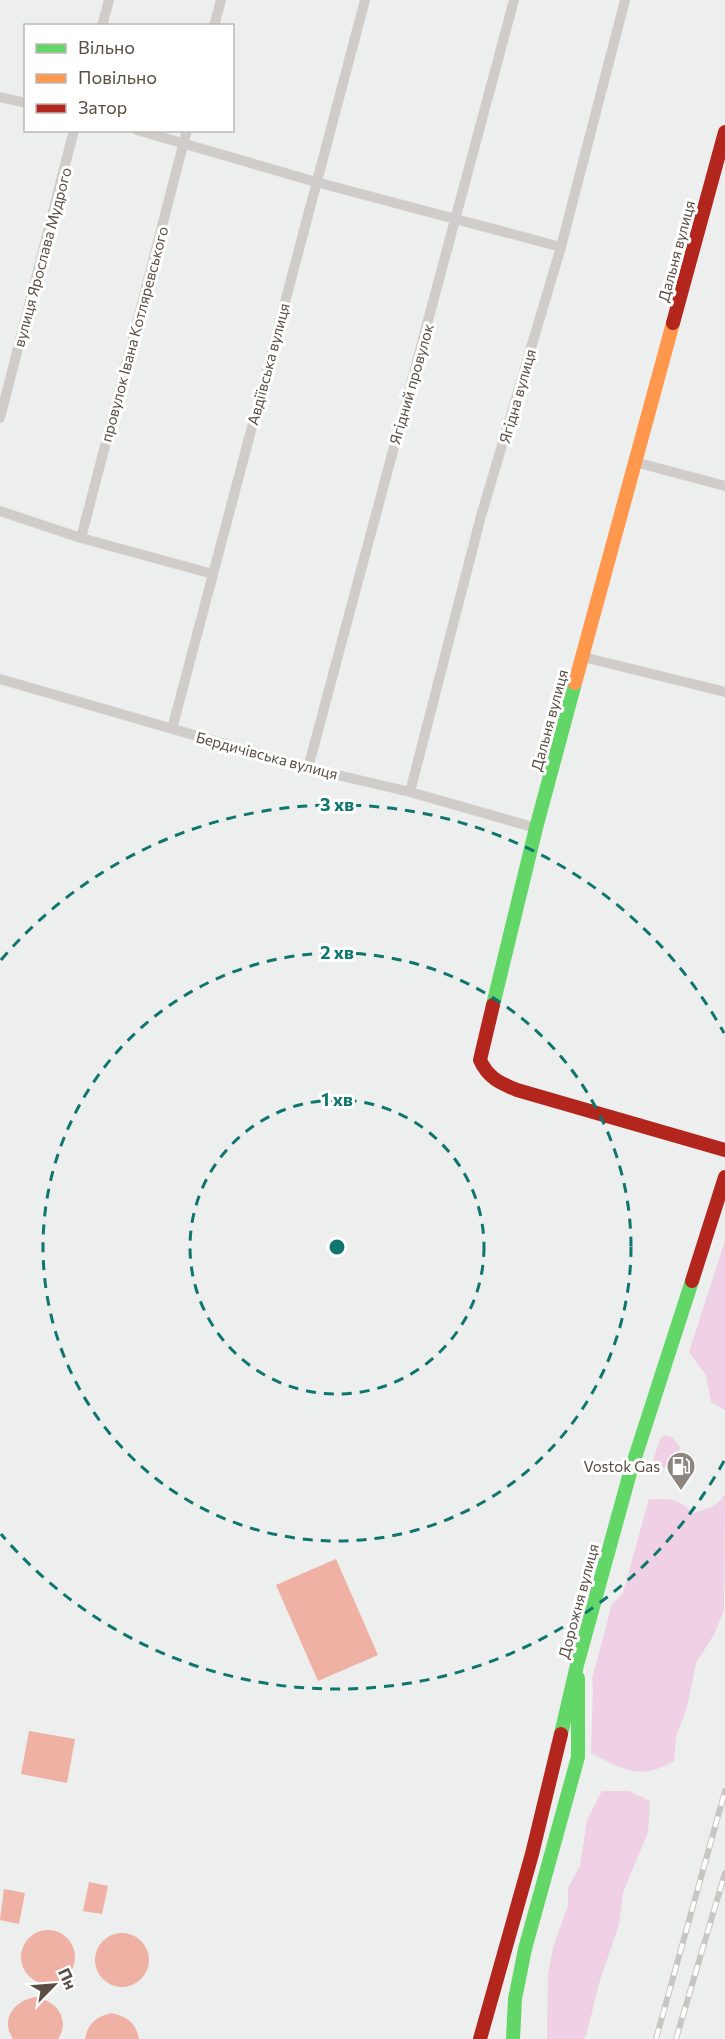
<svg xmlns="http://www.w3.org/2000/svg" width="725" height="2039" font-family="Commissioner,sans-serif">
<rect width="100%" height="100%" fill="#edeeee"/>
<path fill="#efd0e4" d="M725 1241V1410L711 1402 706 1375 689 1352Z
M664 1435 672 1437 680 1447 677 1461 664 1468 657 1466 653 1461 660 1439Z
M725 1493 724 1610 715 1633 696 1663 687 1707 676 1737 674 1761C639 1781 624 1770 591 1753L593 1690 592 1679 612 1604 623 1593 649 1499C670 1499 678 1498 693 1513 707 1509 718 1507 725 1493Z
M602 1791H629L650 1801 648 1832 623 1893 619 1925 600 1980 586 2036 584 2039H547L548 1973 554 1944 568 1906V1888L580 1866 587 1820Z"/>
<path fill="#eeb1a3" d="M336 1559 378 1655 318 1681 276 1585Z
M29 1731 75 1739 67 1783 21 1774Z
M89 1882 108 1886 102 1914 83 1911Z
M4 1889 25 1893 19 1924 0 1920Z
M21 1957a27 27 0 1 1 54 0a27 27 0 1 1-54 0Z
M95 1960a27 27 0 1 1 54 0a27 27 0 1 1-54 0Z
M35 1997C56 2000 71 2019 58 2039H13C0 2019 14 2001 35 1997Z
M111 2013C127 2016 136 2023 139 2039H85C88 2023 96 2017 111 2013Z"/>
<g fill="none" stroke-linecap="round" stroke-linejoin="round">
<path stroke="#cfccc9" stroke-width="10" d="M102 26 109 0
M214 26 221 0
M0 97 26 103
M137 130 316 182 561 247
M0 418 74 130
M635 462 725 486
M0 511 81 538 213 574
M81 538 187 130
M583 657 725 692
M0 679 308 768 410 792 536 828
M172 729 365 0
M308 768C376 512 447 257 514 0
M410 792 481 516 561 247 625 0"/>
<path stroke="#63d668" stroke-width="14" d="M493 1005 536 828 575 683
M561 1734 577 1665 630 1473 692 1281
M513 2039 515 1999 525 1949 578 1757V1678"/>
<path stroke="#ff974d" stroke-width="14" d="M575 683 673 323"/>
<path stroke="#b3261e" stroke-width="14" d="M673 323 725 132
M493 1005 480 1060C488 1078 500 1083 517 1090L725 1150
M692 1281 725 1177
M480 2039 532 1854 561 1734"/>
<g stroke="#c8c5c3" stroke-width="6">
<path id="rail" d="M656 2039 725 1791
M676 2039 725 1873"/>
</g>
<use href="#rail" stroke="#fff" stroke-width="4" stroke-dasharray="11" stroke-linecap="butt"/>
</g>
<g fill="none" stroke="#0f766e" stroke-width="3" stroke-dasharray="10 8">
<circle cx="337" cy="1247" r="147"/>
<circle cx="337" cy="1247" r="294"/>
<path d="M724 1461A442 442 0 0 1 1 1534M1 960A442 442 0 0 1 724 1033"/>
</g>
<defs>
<g id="fuel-pin" transform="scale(1.5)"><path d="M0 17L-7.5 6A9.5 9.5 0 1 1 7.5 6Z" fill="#8d8680" stroke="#fff"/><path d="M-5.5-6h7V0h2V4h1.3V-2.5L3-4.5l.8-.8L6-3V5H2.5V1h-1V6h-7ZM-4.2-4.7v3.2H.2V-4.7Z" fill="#fff"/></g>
</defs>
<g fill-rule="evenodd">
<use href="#fuel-pin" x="681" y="1466"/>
</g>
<g text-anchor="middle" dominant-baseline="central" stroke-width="6" stroke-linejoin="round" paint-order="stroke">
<g font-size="15" fill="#5a4e44" stroke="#fff">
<text transform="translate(676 251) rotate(-75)">Дальня вулиця</text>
<text transform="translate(42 257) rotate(-75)">вулиця Ярослава Мудрого</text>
<text transform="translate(134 334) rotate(-75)">провулок Івана Котляревського</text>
<text transform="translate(268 364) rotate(-75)">Авдіївська вулиця</text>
<text transform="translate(411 384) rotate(-74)">Ягідний провулок</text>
<text transform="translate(517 396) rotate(-74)">Ягідна вулиця</text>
<text transform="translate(549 720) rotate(-75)">Дальня вулиця</text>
<text transform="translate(267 755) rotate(15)">Бердичівська вулиця</text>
<text transform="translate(578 1601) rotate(-75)">Дорожня вулиця</text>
</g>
<g font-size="15" fill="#5a4e44" stroke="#fff" text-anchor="end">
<text x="660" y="1466">Vostok Gas</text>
</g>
</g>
<circle cx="337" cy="1247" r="9" fill="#0f766e" stroke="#fff" stroke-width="3"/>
<g font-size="18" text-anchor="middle" font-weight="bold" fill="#0f766e" stroke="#fff" stroke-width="6" stroke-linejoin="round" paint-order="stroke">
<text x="337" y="811">3 хв</text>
<text x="337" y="959">2 хв</text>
<text x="337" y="1106">1 хв</text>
</g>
<rect x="24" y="24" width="210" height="108" fill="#ffffff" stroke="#bdb8b4" stroke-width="1.5"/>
<rect x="36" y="44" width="30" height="9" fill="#63d668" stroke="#bdb8b4" stroke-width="1.5"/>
<text x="78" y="54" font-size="18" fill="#5a4e44">Вільно</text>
<rect x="36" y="74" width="30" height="9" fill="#ff974d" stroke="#bdb8b4" stroke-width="1.5"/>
<text x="78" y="84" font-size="18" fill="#5a4e44">Повільно</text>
<rect x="36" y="104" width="30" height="9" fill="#b3261e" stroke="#bdb8b4" stroke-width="1.5"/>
<text x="78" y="114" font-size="18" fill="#5a4e44">Затор</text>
<g transform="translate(54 1985) rotate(65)" stroke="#ffffff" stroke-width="4.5" paint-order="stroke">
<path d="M0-4.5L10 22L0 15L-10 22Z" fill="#5a4e44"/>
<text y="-9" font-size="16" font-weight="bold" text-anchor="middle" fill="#5a4e44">Пн</text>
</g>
</svg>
